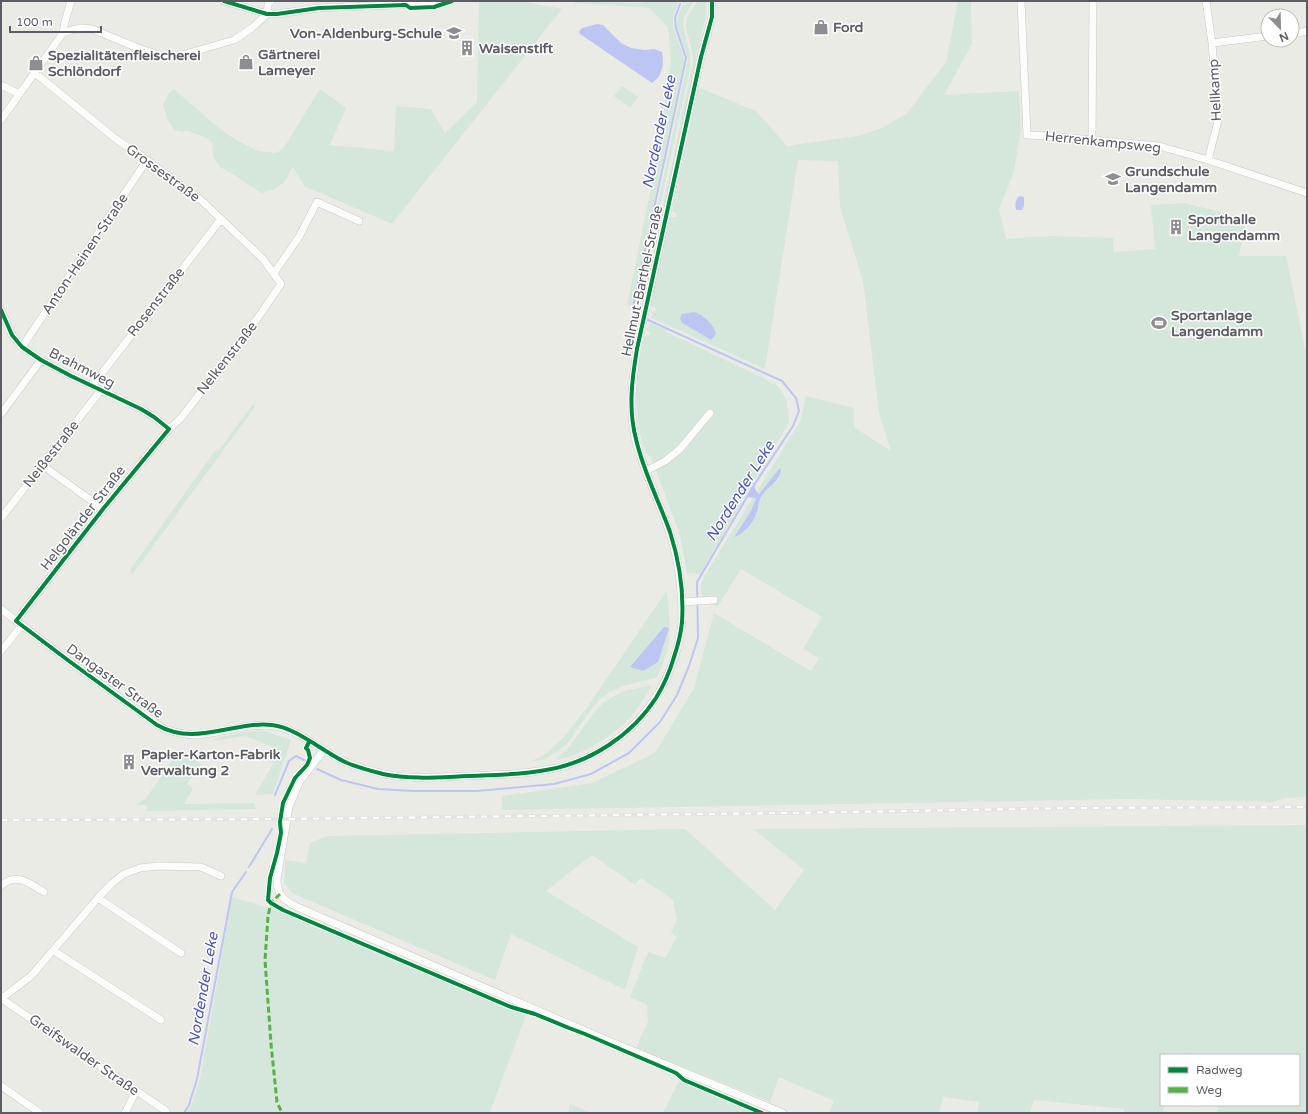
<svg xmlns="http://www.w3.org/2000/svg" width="1308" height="1114" font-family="'Varela Round',sans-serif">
<rect width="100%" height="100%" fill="#ebebe6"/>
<path fill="#d5e7da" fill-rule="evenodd" d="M479 1H521L562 9 392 224 304 186 293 167C287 173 289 177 285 181 279 188 269 191 261 193L250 186 241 179 220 167 213 156 212 143 207 138 188 131 181 132 174 130 167 118 163 105 169 93 174 89 220 129 230 136 242 143 257 151 276 153 283 149 320 89 346 108 330 145 394 151 396 106 431 109 445 133 477 102Z
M577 1 637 3 653 1H679C677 7 674 13 673 19 671 34 684 46 684 61L632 305 627 306 657 159 671 61 668 27 649 8 578 3 573 6Z
M683 1H694L684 17 683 25 690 54V68L637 313 636 311V306L672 137 688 59 677 27V17L683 5 690 3V2L682 3Z
M697 1H706V14L643 306 642 307 693 62C694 48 683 30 687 18 690 12 694 7 697 1Z
M958 1H971L972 44 944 95 1019 91 1021 129 1014 172 999 209 1006 239 1052 236 1113 238 1114 252 1155 249 1151 205 1185 203 1247 219 1239 256H1286L1305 348H1307V797L1285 798 1273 802 1127 799 502 810V796L592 783 655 753 694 688 714 613 811 671 819 658 803 649 822 617 741 569 717 608C703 597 697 596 704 577L801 420 806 396 854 408V427L891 451 879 413 863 281 840 207 838 161 798 160 765 369C727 352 690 334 651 318L652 313 650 311 655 312 656 310 655 307 650 306 670 217H676L677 214 672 211 698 90 700 88 756 111 788 147 792 145 858 136 882 128 907 113 946 62ZM694 312 711 340 682 323 680 318 682 314ZM780 469 778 480 764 493 759 501 757 513 734 536 752 510 759 494Z
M622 86 638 97 630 108 614 96Z
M650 323 667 330 666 332 776 384 787 400 789 422 700 574 687 573 680 535 651 457C636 447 635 391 637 374 639 362 642 350 644 338L646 336 650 335V332L647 331 646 329H648Z
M253 404 255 407 132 575 130 570 214 452 219 450Z
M667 590C670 623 674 648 656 678L623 686 609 693 599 700 593 707 567 744 545 760 532 761 547 753 564 737 586 709Z
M652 685C645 696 638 709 629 719 611 737 580 757 555 760L569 747 596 710 604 702 624 691Z
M262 730 291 740 273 794 255 795 273 764 269 761 272 757 275 748 246 736 211 741C227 734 245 732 262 730Z
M180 749 201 764 187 784 193 789 184 804 254 803 256 809 146 811 147 805H137L147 797Z
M1307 825V1113H1217L1218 1105H1299V1055H1161V1105H1165L1163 1113H1124V1109L1034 1100 1030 1113H977L979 1102 943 1097 939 1113H829L834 1101 779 1077 770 1102 636 1048 648 1021 647 1005 630 997 648 952 665 958 677 937 671 933 677 920 673 900 641 878 635 885 592 855 546 891 638 947 625 990 511 934 495 980 292 893 284 883 285 860 306 863 310 843 327 836 685 829 775 910 804 870 754 829Z
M232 897 286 913 527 1013 490 1112 491 1113H187L191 1105 200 1079Z
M680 1079 754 1113H663Z
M570 1104 591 1113H568Z"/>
<path fill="#bdc5f3" d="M597 24 603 25 621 43 631 48 645 50 654 49 662 52C664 65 663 75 652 83L580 34 579 32 582 28Z
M1020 196 1024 197V206L1022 210H1016C1015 205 1015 199 1020 196Z
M694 312C705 315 713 324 716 334L711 340 682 323 680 318 682 314Z
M780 468 781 470C778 484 768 486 761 497 758 502 759 507 757 512 754 522 744 534 734 537L751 511 756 499 755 498 747 497 754 485 756 491 759 494Z
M664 627 669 628 658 662 643 671 630 667Z"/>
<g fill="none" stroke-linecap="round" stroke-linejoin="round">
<path stroke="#bdc5f3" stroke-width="2" d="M642 317 636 314 633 307 686 58 676 28 675 18 680 4
M317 769 341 780 378 789 414 791H477L554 784 591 774 629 753 660 722 677 695 689 666 698 638 697 582 754 485 793 426 799 411 796 398 782 381 646 319
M275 795 289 761 296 756 306 761
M249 867 272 829
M184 1113 189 1105 197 1079 232 892 246 872"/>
<g stroke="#c9c9c8" stroke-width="8">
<path id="minor" d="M224 1 267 14H277L319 8 417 4 433 1
M1021 1 1027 135 1048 136 1159 146 1208 160 1307 193
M1206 1 1212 43 1218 121 1208 160
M63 33 72 30 81 28 92 29 138 48 162 56 175 57 234 40 252 28 267 14 268 4 271 1
M1292 34 1307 31
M1212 43 1268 36
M1 85 19 94
M1 120 63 33 65 22 71 1
M1092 140 1093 1
M274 273 299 237 317 202 359 221
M1 310 12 335 22 347 41 360 71 376 141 409 154 417 169 429
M22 347 147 160
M92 386 221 219
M1 414 41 360
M42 465 103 509
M646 471 665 461 680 449 710 413
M1 518 101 390
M682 602 714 600
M1 609 69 661 164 729C174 732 183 735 194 735 221 734 248 722 274 726 301 730 321 752 346 762 356 767 369 770 380 773 407 780 437 777 465 776 491 775 519 775 545 770 606 761 655 716 674 659 678 646 682 633 682 619 682 590 679 559 669 531 659 500 643 470 635 438 629 409 633 379 637 349L701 57 712 17V1
M16 621 103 509 169 429 181 418 257 319 281 284 263 259 201 200 147 160 116 139 35 73
M1 651 22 625
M324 750 300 781 289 807 277 879C277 895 283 899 295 906L609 1041 783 1113
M1 886C16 872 29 883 44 892
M98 898 181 953
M54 951 161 1020
M1 999 31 976 98 898 111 884 124 874 140 868 157 866 201 867 221 876
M2 999 166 1111
M1 1086 40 1113
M125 1113 136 1091"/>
</g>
<use href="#minor" stroke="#fcfcfb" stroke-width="7"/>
<g stroke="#e3e3e3" stroke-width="3.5">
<path id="rail" d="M1 820 287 819 791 813 1074 808 1307 807"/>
</g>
<use href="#rail" stroke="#fff" stroke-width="2" stroke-dasharray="6" stroke-linecap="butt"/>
<path stroke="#58b04a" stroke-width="3" stroke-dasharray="6 3" stroke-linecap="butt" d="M280 894 271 903 268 916 265 960 271 1044 277 1102 282 1113"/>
<g stroke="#fff" stroke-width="6">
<path id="cycleway" d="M224 1 267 14H277L319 8 406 5 410 8 434 7 452 1
M1 310 12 335 22 347 41 360 71 376 141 409 154 417 169 429 103 509 16 621 69 661 157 725C195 747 233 721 272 725 297 728 322 751 345 762 356 767 371 771 383 774 412 780 441 777 469 776 494 775 521 775 546 770 590 763 632 735 656 698 664 685 670 671 674 657 678 645 681 634 682 622 684 592 679 560 670 532 659 501 643 471 636 439 628 409 632 379 637 349L701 57 712 17V1
M309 742 306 748 308 750 310 758 307 765 295 778 283 803 280 822 281 833 277 853 270 878 268 900 271 903 283 910 511 1007 535 1014 569 1028 585 1034 676 1073 684 1080 762 1113"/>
</g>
<use href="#cycleway" stroke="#00873e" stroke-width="4"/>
</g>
<defs>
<g id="shop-bare" transform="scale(1.2)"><path d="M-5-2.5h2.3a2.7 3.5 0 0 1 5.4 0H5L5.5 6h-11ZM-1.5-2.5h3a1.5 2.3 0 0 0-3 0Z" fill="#8e8e92" stroke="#fff" stroke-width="2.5" paint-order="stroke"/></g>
<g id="school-bare" transform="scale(1.2)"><path d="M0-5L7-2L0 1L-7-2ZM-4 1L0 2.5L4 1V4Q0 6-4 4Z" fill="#8e8e92" stroke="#fff" stroke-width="2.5" paint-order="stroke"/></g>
<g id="building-bare" transform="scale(1.2)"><path d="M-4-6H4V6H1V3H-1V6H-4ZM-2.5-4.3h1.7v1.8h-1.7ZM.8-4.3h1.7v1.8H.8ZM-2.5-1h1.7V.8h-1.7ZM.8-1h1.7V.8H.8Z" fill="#8e8e92" stroke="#fff" stroke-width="2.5" paint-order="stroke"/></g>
<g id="stadium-bare" transform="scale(1.2)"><path d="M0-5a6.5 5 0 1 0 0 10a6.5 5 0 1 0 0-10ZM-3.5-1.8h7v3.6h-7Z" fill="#8e8e92" stroke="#fff" stroke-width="2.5" paint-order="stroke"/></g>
</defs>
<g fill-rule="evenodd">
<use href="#shop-bare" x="821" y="27"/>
<use href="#school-bare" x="454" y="33"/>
<use href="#building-bare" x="467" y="48"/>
<use href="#shop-bare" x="246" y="62"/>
<use href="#shop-bare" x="36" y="63"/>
<use href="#school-bare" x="1113" y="179"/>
<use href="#building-bare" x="1176" y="227"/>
<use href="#stadium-bare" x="1159" y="323"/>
<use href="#building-bare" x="129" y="762"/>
</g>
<g text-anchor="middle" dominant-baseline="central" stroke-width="3" stroke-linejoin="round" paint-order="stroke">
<g font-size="14" font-weight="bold" fill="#5c5c64" stroke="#fff" text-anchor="start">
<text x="833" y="27">Ford</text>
<text x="442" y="33" text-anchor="end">Von-Aldenburg-Schule</text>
<text x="479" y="48">Waisenstift</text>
<text x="258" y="54">Gärtnerei<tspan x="258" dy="16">Lameyer</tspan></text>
<text x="48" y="55">Spezialitätenfleischerei<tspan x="48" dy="16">Schlöndorf</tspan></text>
<text x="1125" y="171">Grundschule<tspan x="1125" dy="16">Langendamm</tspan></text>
<text x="1188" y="219">Sporthalle<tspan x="1188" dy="16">Langendamm</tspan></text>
<text x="1171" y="315">Sportanlage<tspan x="1171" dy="16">Langendamm</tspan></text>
<text x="141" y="754">Papier-Karton-Fabrik<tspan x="141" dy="16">Verwaltung 2</tspan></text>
</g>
<g font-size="14" fill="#5c5c64" stroke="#fff">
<text transform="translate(1215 90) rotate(-93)">Hellkamp</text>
<text transform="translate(1103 142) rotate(6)">Herrenkampsweg</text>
<text transform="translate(163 173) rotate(36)">Grossestraße</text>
<text transform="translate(85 254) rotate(-56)">Anton-Heinen-Straße</text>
<text transform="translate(642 281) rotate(-78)">Hellmut-Barthel-Straße</text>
<text transform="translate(156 302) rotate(-52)">Rosenstraße</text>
<text transform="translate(227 358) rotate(-52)">Nelkenstraße</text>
<text transform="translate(82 368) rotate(27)">Brahmweg</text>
<text transform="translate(51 454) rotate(-52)">Neißestraße</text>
<text transform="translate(83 518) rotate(-52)">Helgoländer Straße</text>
<text transform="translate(115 681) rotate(36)">Dangaster Straße</text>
<text transform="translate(84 1055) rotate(35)">Greifswalder Straße</text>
</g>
<g font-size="15" font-style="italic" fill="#4e56ba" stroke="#fff">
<text transform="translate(659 132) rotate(-78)">Nordender Leke</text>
<text transform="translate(740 491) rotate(-58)">Nordender Leke</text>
<text transform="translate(203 989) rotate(-80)">Nordender Leke</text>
</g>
</g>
<rect width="1308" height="1114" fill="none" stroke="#5c5c64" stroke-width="4"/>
<rect x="1160" y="1054" width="140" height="52" fill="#ffffff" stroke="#bebec1"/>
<rect x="1168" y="1067" width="20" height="6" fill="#00873e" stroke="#bebec1"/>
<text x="1196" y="1074" font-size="12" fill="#5c5c64">Radweg</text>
<rect x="1168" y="1087" width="20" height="6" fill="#58b04a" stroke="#bebec1"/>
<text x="1196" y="1094" font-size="12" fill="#5c5c64">Weg</text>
<g transform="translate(1280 28) rotate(157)"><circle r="19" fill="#ffffff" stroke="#bebec1"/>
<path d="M0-3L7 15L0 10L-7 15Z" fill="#8e8e92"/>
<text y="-6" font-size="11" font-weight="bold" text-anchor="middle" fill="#5c5c64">N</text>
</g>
<path d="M10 26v6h91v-6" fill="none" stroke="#5c5c64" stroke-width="2"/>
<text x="16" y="26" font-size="12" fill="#5c5c64" stroke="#ffffff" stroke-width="3" paint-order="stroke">100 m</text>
</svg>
